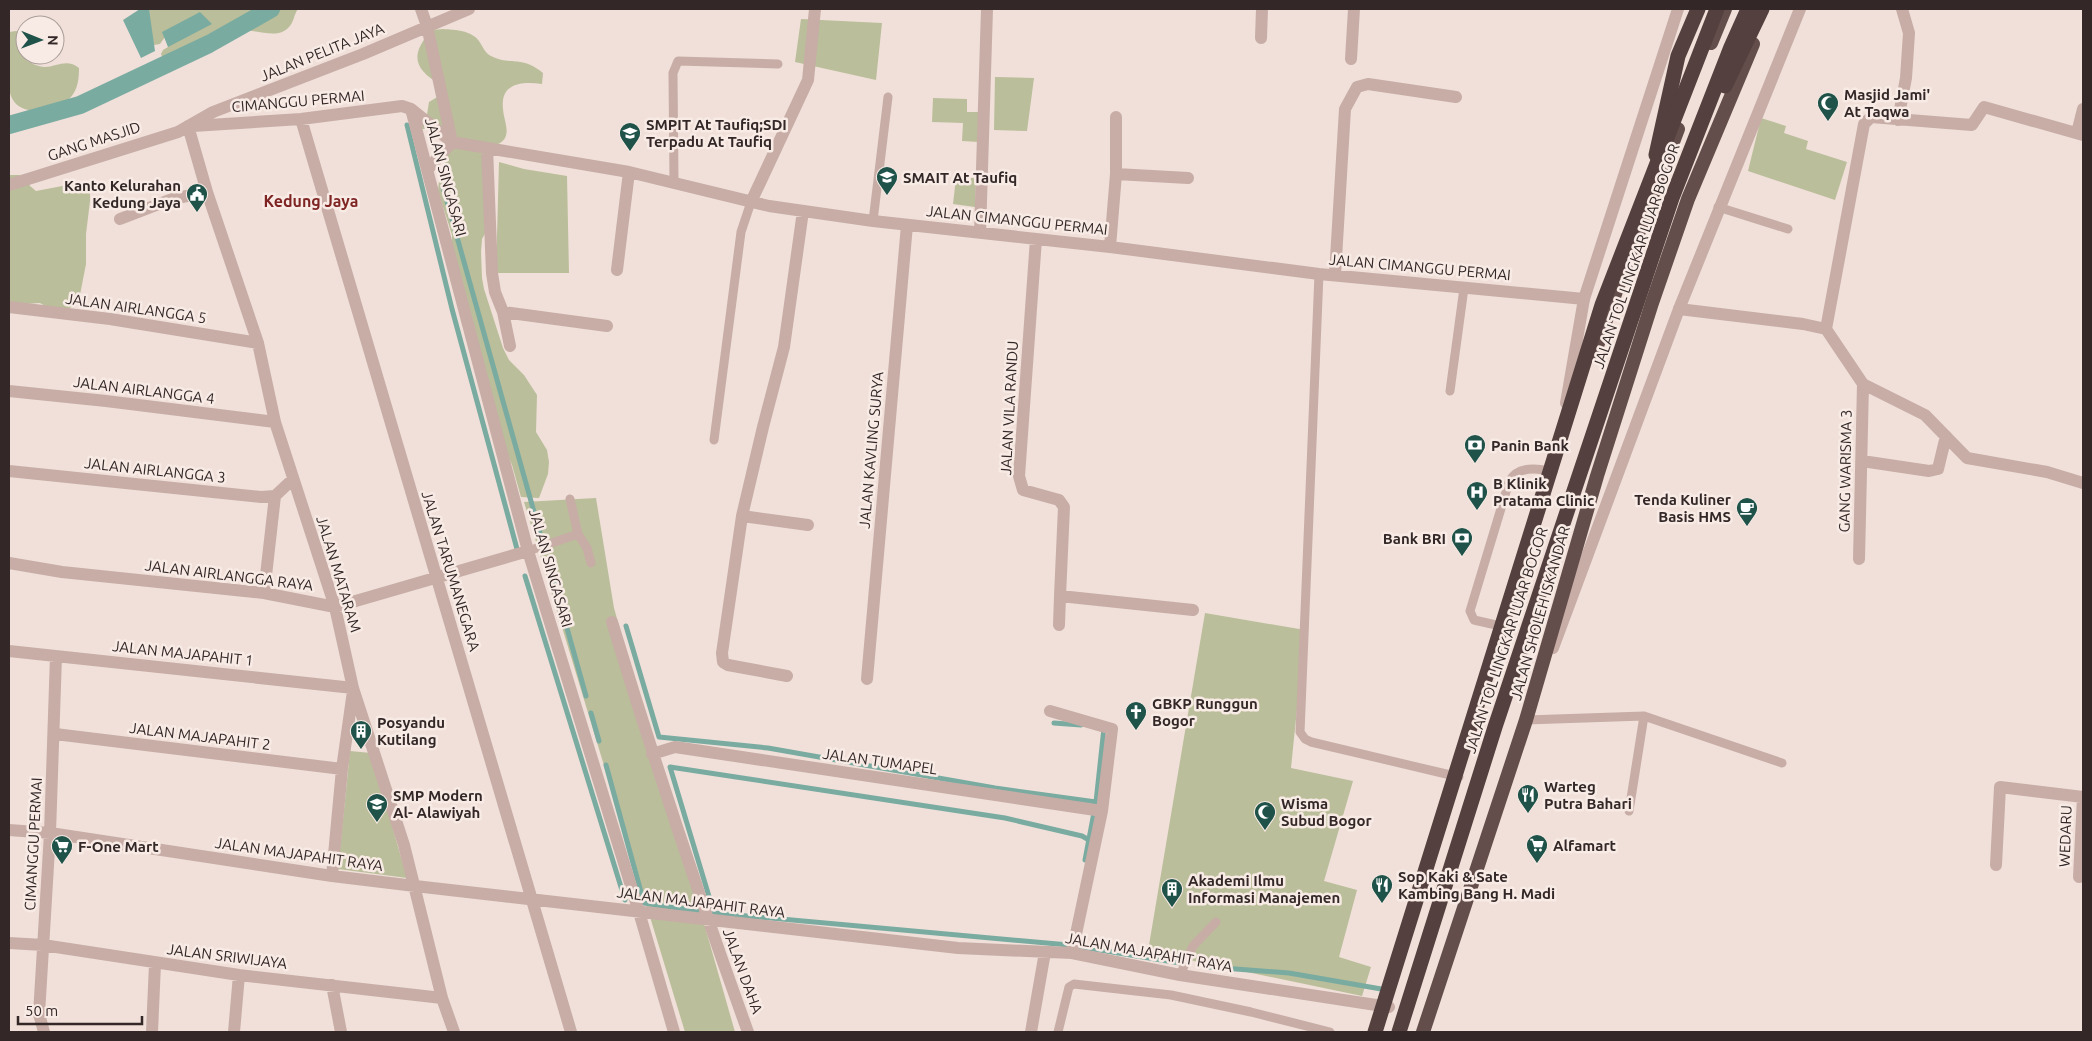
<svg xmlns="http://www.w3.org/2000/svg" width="2092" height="1041" font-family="Ubuntu,sans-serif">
<rect width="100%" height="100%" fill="#f0e0d9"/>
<path fill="#babe9a" d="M143 9H298C294 14 294 22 289 27 279 38 265 32 252 31 242 30 231 35 222 40 215 54 205 46 193 51 186 53 181 59 174 62L163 59 161 54 163 50 168 47 167 34 160 44 154 45Z
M801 19 882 23 876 80 795 62Z
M443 29C455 30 471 30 479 41 483 47 485 53 491 56 510 66 521 55 543 73L542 84C522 81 500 83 503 109 504 124 515 139 493 146L488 228 482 239 481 252 482 278 484 289 503 348 509 360 524 375 537 395 536 432 547 450 549 462 548 474 539 498 521 497 512 465 503 443 451 258 452 235 438 191 439 181 446 160 445 129H420L412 112 425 127 429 102 439 96 441 85C414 69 409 55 432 30Z
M16 31 19 32 18 40 25 52 26 60C31 63 38 67 45 67 56 67 67 58 79 68 79 78 78 89 71 97 60 110 23 118 13 100 4 85 9 51 9 32Z
M995 77 1034 78 1027 131 994 130Z
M933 98 967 99V112H980L979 142 962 141 963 123 932 122Z
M1761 118 1786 126 1784 133 1808 141 1806 149 1847 162 1835 200 1748 171Z
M499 162 524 169 567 176 569 273H496Z
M9 175H19L27 178 30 186 36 191 78 183 86 185 90 193V201L86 234V264L79 300 74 306 67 309 47 307 40 303 9 305Z
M956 178H976L975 207 953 204Z
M596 498 614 608 735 1032H685L524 502Z
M1205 613 1305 630 1291 768 1353 781 1324 881 1357 890 1339 957 1371 967 1362 996 1189 960 1186 964 1153 956 1152 952 1148 951Z
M350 751 371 753 407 878 338 869Z"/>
<path fill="#7aaba1" d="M140 9H149L155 51 141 58 123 20Z
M200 12 212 24 168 47 162 32Z"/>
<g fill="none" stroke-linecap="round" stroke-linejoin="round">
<path stroke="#7aaba1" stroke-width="5" d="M407 125 452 309 517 549
M443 187 543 544
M549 564 586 696
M525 576 625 900
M626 626 659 737 768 748 995 788 1096 802
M591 713 599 741
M1054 723 1081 725
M606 765 644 903 699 911
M1089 840 1082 836 1005 818 670 767 714 913 1069 945 1180 963
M1085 860 1096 802 1104 728
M1209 967 1289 973 1387 990"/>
<path stroke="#7aaba1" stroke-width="18" d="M9 125 80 105 209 44 271 9"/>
<path stroke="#c7ada6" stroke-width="9" d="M674 182 673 73 678 61 778 64
M1718 207 1788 229
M873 221 888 97
M1319 274 1300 732 1305 739 1311 742 1459 777
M1450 391 1464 288
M714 440 741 232 751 202
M570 499 578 534 587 548 591 563
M528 551 578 534
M1505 627 1474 620 1470 611 1509 482C1517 465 1538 468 1553 472
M1526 720 1644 716 1782 763
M1629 811 1644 716
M1180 975 1193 946 1216 922
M1058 1032 1069 987 1074 984 1171 995 1251 1012 1330 1032"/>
<path stroke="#c7ada6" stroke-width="12" d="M421 9 427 26 452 142
M1261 38 1262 9
M1351 59 1354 9
M411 109 528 551 639 912 674 1032
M301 119 571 1032
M1898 120 1906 78 1909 33 1902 9
M188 126 207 192 258 343 275 422 335 607 353 688 404 845 442 998 454 1032
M193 126 301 119 402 106 411 109 452 142
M2077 133 2083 109
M487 148 492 273 495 292 503 312 510 346
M428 169 452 142 629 172 769 206 873 221 1110 247 1319 274 1584 299
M1116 174 1188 178
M9 185 178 132 213 112 363 54 469 9
M751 202 808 80 815 9
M120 219 172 199 207 192
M980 233 987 9
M1036 239 1019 476 1023 490 1059 500 1064 507 1060 596 1193 610
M1110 247 1116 174V117
M617 270 629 172
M1335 275 1345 109 1357 87 1368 84 1456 97
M9 307 110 319 258 343
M1679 309 1803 324 1826 329 1863 384 1925 415 1967 458 2047 472 2083 483
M503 312 607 326
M1826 329 1864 124 1871 117 1972 125 1984 107 2083 135
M9 391 106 401 275 422
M1862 461 1929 471 1938 469 1946 436
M9 471 261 497 275 496 292 480
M742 516 808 525
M1859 559 1863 384
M9 563 62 572 264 593 335 607 528 551
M264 593 275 496
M612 622C654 760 699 897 748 1032
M1059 625 1060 596
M9 651 353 688
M787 676 728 665 723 662 722 653 742 516 763 427 784 347 803 211
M867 679 907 225
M1050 711 1112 729 1102 811 1072 953
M55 734 342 769
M652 754 675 747 1102 811
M9 830 50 833 332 876 415 886 958 948 1072 953 1180 975 1389 1007
M1996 865 2000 787 2083 797
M332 876 342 769 353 691
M2079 877 2083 797
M9 943 43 945 239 975 442 998
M332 985 341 1032
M44 1032 39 1014 50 833 56 656
M152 1032 155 964
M234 1032 239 975
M1031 1032 1045 952"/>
<path stroke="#c7ada6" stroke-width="12" d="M1566 403 1584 299 1678 9
M1553 648 1679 309 1800 9"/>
<path stroke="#644e4b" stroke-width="14" d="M1711 43 1725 9
M1595 352 1615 294 1678 129
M1423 1032 1526 720 1597 476 1652 303 1688 199 1753 44"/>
<path stroke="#54403e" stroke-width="15" d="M1725 86 1762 9
M1656 155 1678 56 1698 9
M1399 1032 1495 727 1672 198 1731 47 1748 9"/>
<path stroke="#54403e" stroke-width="15" d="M1375 1032 1602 305 1717 9"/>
</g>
<defs>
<g id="mosque-pin" transform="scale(1.125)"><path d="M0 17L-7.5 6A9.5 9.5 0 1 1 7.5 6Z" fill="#1f5249" stroke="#f8ebe5"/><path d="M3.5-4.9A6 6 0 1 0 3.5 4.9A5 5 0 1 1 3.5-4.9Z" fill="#fff"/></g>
<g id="school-pin" transform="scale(1.125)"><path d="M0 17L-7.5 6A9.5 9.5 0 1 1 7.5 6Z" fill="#1f5249" stroke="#f8ebe5"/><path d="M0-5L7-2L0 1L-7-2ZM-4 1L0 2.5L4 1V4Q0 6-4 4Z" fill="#fff"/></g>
<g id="civic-pin" transform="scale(1.125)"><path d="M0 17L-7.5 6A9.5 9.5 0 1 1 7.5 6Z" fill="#1f5249" stroke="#f8ebe5"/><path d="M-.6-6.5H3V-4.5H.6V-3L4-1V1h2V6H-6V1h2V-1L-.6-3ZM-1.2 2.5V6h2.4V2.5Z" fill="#fff"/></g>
<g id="bank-pin" transform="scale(1.125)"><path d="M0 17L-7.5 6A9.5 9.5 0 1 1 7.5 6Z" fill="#1f5249" stroke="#f8ebe5"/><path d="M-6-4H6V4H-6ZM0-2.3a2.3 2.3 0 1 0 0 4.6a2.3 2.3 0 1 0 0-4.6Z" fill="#fff"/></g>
<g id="hospital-pin" transform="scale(1.125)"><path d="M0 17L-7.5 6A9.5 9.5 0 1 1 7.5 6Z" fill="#1f5249" stroke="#f8ebe5"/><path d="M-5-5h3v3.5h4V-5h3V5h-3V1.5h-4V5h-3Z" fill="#fff"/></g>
<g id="cafe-pin" transform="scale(1.125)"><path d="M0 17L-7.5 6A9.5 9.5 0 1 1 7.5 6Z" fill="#1f5249" stroke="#f8ebe5"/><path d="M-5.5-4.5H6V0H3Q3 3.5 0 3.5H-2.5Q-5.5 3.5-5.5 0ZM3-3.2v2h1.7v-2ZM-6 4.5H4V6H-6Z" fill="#fff"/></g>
<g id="church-pin" transform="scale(1.125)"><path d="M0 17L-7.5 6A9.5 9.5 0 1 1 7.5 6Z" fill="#1f5249" stroke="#f8ebe5"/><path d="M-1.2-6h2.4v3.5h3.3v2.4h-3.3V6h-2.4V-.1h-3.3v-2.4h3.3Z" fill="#fff"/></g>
<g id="building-pin" transform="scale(1.125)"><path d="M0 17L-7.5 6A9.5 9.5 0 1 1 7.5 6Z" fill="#1f5249" stroke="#f8ebe5"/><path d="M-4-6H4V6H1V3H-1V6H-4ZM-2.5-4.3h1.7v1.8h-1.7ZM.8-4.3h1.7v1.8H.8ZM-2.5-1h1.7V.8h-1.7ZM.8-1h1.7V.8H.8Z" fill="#fff"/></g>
<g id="restaurant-pin" transform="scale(1.125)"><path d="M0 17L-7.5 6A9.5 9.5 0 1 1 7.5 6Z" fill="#1f5249" stroke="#f8ebe5"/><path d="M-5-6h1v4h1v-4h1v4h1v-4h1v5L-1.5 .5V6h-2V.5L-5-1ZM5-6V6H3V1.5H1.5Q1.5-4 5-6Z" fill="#fff"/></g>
<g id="supermarket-pin" transform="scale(1.125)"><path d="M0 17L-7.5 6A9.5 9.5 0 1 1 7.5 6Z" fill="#1f5249" stroke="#f8ebe5"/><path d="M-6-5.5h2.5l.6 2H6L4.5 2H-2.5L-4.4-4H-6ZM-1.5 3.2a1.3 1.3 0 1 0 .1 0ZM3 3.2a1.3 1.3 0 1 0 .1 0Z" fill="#fff"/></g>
</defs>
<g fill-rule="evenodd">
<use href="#mosque-pin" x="1828" y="103"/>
<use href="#school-pin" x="630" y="133"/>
<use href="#school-pin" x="887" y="177"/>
<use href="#civic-pin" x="197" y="194"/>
<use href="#bank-pin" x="1475" y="445"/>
<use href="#hospital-pin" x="1477" y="492"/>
<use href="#cafe-pin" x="1747" y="508"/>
<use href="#bank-pin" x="1462" y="538"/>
<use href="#church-pin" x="1136" y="712"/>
<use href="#building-pin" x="361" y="731"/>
<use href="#restaurant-pin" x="1528" y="795"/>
<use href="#school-pin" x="377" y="804"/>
<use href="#mosque-pin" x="1265" y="812"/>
<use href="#supermarket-pin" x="1537" y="845"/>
<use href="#supermarket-pin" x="62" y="846"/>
<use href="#restaurant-pin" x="1382" y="885"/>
<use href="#building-pin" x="1172" y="889"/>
</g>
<g text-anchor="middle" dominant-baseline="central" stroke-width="5" stroke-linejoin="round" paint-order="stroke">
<g font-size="15" fill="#332827" stroke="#f8ebe5">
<text transform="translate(322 52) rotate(-22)">JALAN PELITA JAYA</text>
<text transform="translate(298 101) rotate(-5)">CIMANGGU PERMAI</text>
<text transform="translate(94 141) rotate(-18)">GANG MASJID</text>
<text transform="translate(446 177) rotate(75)">JALAN SINGASARI</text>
<text transform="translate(1017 220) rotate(6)">JALAN CIMANGGU PERMAI</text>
<text transform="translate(1636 256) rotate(-71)">JALAN TOL LINGKAR LUAR BOGOR</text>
<text transform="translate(1420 267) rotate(5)">JALAN CIMANGGU PERMAI</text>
<text transform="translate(136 308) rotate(8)">JALAN AIRLANGGA 5</text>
<text transform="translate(144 390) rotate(7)">JALAN AIRLANGGA 4</text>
<text transform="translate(1009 408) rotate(-87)">JALAN VILA RANDU</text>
<text transform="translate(871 450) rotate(-85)">JALAN KAVLING SURYA</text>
<text transform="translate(155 470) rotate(6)">JALAN AIRLANGGA 3</text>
<text transform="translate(1845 471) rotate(-89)">GANG WARISMA 3</text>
<text transform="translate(551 568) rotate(74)">JALAN SINGASARI</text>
<text transform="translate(451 571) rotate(73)">JALAN TARUMANEGARA</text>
<text transform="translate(339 574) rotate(73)">JALAN MATARAM</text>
<text transform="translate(229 575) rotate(7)">JALAN AIRLANGGA RAYA</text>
<text transform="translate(1540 613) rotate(-74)">JALAN SHOLEH ISKANDAR</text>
<text transform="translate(1506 640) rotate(-72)">JALAN TOL LINGKAR LUAR BOGOR</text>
<text transform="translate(183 653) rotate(6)">JALAN MAJAPAHIT 1</text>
<text transform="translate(200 736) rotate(7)">JALAN MAJAPAHIT 2</text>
<text transform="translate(880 761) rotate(8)">JALAN TUMAPEL</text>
<text transform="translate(2065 836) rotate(-88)">WEDARU</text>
<text transform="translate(33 844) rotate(-87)">CIMANGGU PERMAI</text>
<text transform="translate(299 854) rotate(8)">JALAN MAJAPAHIT RAYA</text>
<text transform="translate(701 902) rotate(7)">JALAN MAJAPAHIT RAYA</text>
<text transform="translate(1149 952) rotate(10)">JALAN MAJAPAHIT RAYA</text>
<text transform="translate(227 956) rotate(7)">JALAN SRIWIJAYA</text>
<text transform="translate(743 971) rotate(70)">JALAN DAHA</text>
</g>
<g font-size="15" font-weight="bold" fill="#332827" stroke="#f8ebe5" text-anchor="start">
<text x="1844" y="94">Masjid Jami'<tspan x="1844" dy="17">At Taqwa</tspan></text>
<text x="646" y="124">SMPIT At Taufiq;SDI<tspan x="646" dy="17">Terpadu At Taufiq</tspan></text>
<text x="903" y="177">SMAIT At Taufiq</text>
<text x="181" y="185" text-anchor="end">Kanto Kelurahan<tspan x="181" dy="17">Kedung Jaya</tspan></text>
<text x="1491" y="445">Panin Bank</text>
<text x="1493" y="483">B Klinik<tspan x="1493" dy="17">Pratama Clinic</tspan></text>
<text x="1731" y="499" text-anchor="end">Tenda Kuliner<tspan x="1731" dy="17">Basis HMS</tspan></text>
<text x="1446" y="538" text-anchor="end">Bank BRI</text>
<text x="1152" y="703">GBKP Runggun<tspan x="1152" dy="17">Bogor</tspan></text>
<text x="377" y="722">Posyandu<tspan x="377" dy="17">Kutilang</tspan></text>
<text x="1544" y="786">Warteg<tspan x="1544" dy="17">Putra Bahari</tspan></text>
<text x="393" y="795">SMP Modern<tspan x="393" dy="17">Al- Alawiyah</tspan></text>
<text x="1281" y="803">Wisma<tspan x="1281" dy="17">Subud Bogor</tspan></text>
<text x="1553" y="845">Alfamart</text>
<text x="78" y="846">F-One Mart</text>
<text x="1398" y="876">Sop Kaki &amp; Sate<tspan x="1398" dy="17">Kambing Bang H. Madi</tspan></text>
<text x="1188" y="880">Akademi Ilmu<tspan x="1188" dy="17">Informasi Manajemen</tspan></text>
</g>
<g font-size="16" font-weight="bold" fill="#7e2524" stroke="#f8ebe5">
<text x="311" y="201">Kedung Jaya</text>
</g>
</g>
<rect width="2092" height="1041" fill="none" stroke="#332827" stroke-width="20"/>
<g transform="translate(40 40) rotate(91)"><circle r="24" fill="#f8ebe5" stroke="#a99d99"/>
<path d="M0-4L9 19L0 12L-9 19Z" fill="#1f5249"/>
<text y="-8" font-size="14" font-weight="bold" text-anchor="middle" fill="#332827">N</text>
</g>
<path d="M18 1016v8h124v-8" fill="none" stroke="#332827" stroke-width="2.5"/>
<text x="25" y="1016" font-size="15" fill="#332827" stroke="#f8ebe5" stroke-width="4" paint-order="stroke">50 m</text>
</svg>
